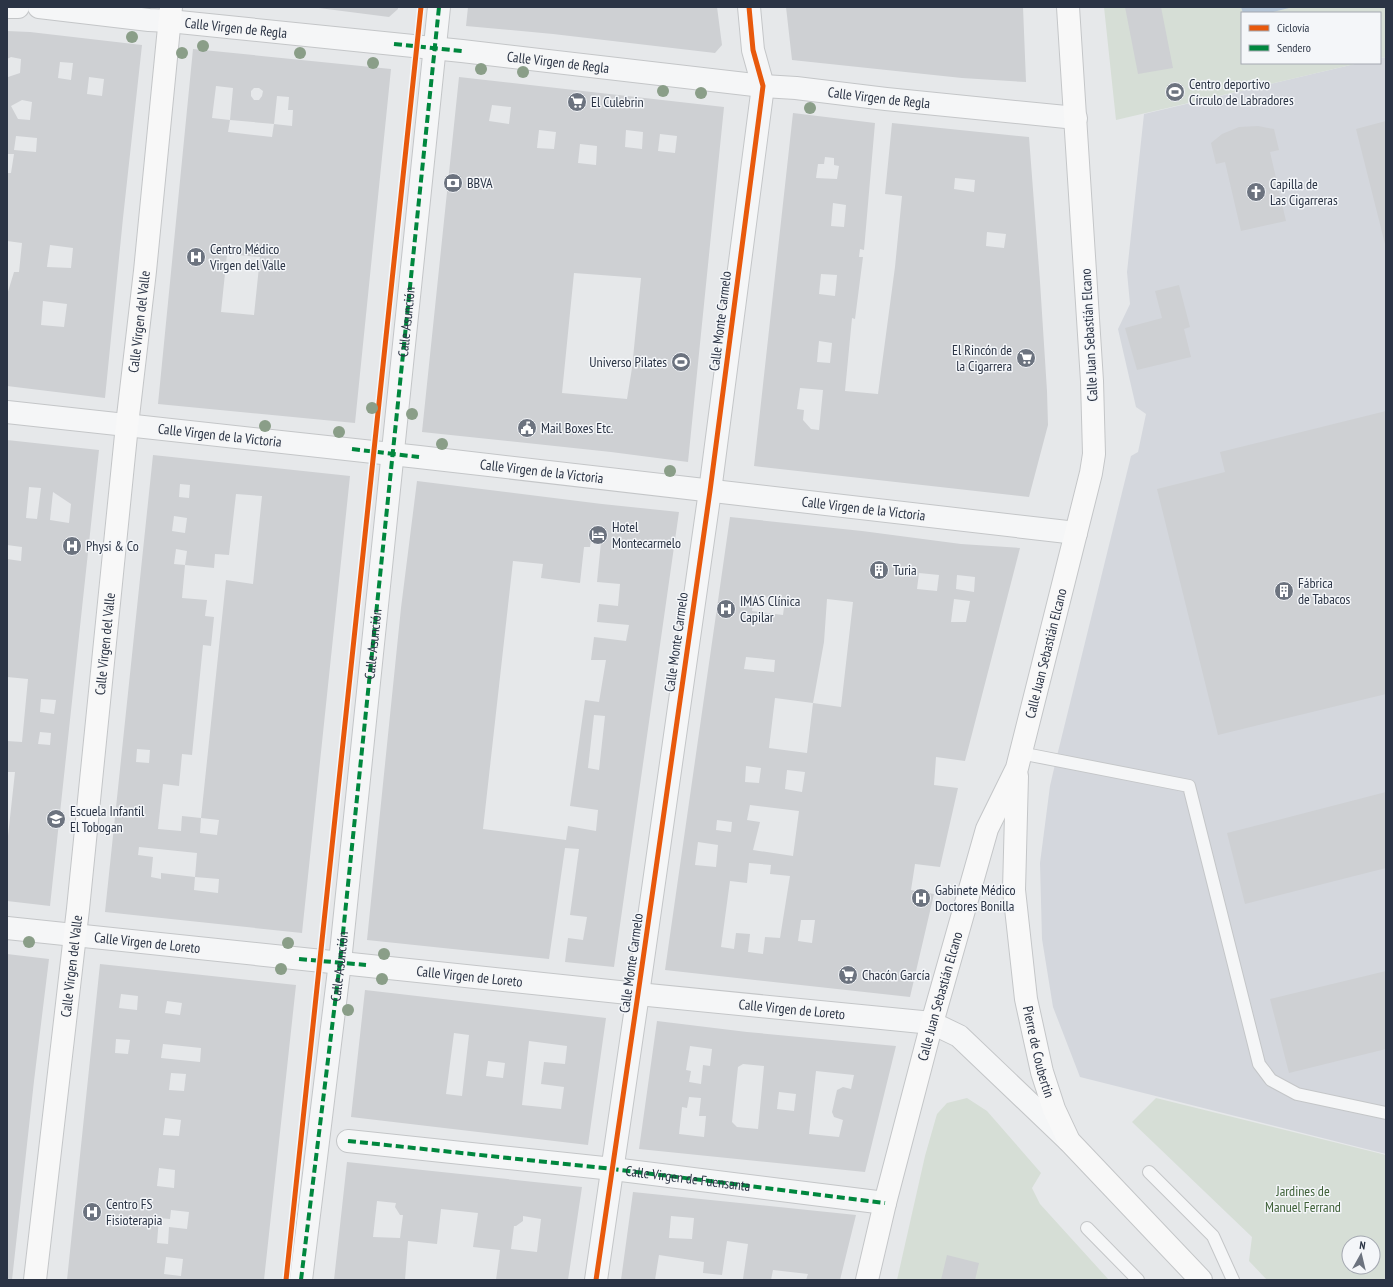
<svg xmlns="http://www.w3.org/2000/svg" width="1393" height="1287" font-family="'PT Sans Narrow',sans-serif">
<rect width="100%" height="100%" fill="#e6e8ea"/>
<path fill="#d4d7dd" d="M1386 57V1154L1080 1077 1053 1007 1042 939 1040 863 1050 786 1056 760 1131 456 1138 452 1146 414 1136 407 1118 329 1130 304 1127 272 1144 114 1359 63H1380V58Z"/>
<path fill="#d6ded6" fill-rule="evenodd" d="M1104 7H1386V57L1380 58V13H1242V63H1359L1116 120Z
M967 1098 987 1111 1041 1173 1032 1188 1040 1204 1109 1280H897L925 1156 937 1114 947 1103Z
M1156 1098 1386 1155V1280H1267L1249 1261 1252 1237 1132 1122ZM1349 1243H1373V1267H1349Z"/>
<path fill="#b4c4d5" d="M1241 7H1293L1269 13H1243Z"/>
<path fill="#ced0d3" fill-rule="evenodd" d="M311 7H398V9L389 17Z
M468 7 669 8 670 7H717L722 45 715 53 553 34 466 26Z
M786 7H1023L1026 82 962 78 792 60Z
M1125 7H1161L1173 68 1138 74Z
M7 31 30 32 142 45 123 218 105 398 7 386V295L14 272H19L22 243 7 241V173H11L14 154H7V75L8 77 20 73 21 59 11 57 7 59ZM60 62 73 63 71 80 58 78ZM89 77 104 79 102 96 87 94ZM22 100 32 102 30 120 18 119 11 106ZM16 136 37 138 36 152 14 150ZM50 245 73 248 71 268 47 267ZM43 301 67 304 64 327 41 325Z
M193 49 391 69 355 423 158 404ZM216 86 233 88 230 120 212 118ZM254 88H259L263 91 262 96 259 100H254L251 96V91ZM277 96 289 97 288 110H293L292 126 274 124 272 137 228 132 230 120 274 124ZM227 254 260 257 254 315 221 312Z
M459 77 724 107 688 462 611 452 422 432ZM492 105 511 107 509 124 489 121ZM539 130 556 132 554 149 537 148ZM626 130 643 132 642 149 625 147ZM660 134 677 136 675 153 658 151ZM580 144 597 146 596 165 578 163ZM574 273 641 278 632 368 627 399 562 393Z
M793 113 875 123 864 250 860 249 859 257H863L855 319 852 318 845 391 878 394 895 267 902 196 885 194 892 123 1029 137 1040 282 1047 391 1048 425 1029 497 754 466ZM825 157 834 158V165L839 166 837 179 816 178 818 164H824ZM955 178 975 180 974 192 954 189ZM833 203 846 205 844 227 831 226ZM987 232 1006 234 1004 248 986 246ZM821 274 837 275 835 296 819 294ZM819 341 832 343 830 363 817 362ZM800 388 823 390 819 430 811 429 803 420 804 410 797 409Z
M1386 121V244H1385L1356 129Z
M1258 126 1274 129 1279 150 1270 152 1286 221 1241 231 1225 162 1216 164 1211 143 1222 134 1239 127Z
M1179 285 1190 327 1184 329 1191 357 1137 370 1125 328 1162 318 1155 291Z
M1386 411V694L1218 735 1157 489 1225 472 1220 452Z
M7 440 99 450 50 906 7 901V835L8 836 15 772H7V741L22 742 28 679 7 677V559L21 561 22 547 7 545ZM29 487 41 488 37 519 26 518ZM53 492 71 504 69 523 50 520ZM41 699 56 700 54 714 40 712ZM40 732 51 733 50 745 38 744Z
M153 455 350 476 302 933 105 912ZM180 484 190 485 189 498 179 497ZM236 494 262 496 253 584 226 580 201 818 182 816 181 831 158 829 163 784 179 786 182 754 192 755 203 645 211 646 214 617 205 616 207 600 182 598 185 565 174 564 176 549 187 551 185 565 214 568 215 554 229 555ZM174 516 187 518 185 533 172 531ZM137 749 150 750 149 763 136 762ZM201 818 219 820 217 835 200 833ZM139 847 197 853 195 877 161 873V879L151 877 153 857 138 855ZM195 877 219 879 218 893 194 890Z
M417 481 602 504 679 512 614 967 565 962 568 938 583 940 587 917 570 915 579 849 565 848 549 959 367 940 401 608ZM591 540 601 542 597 582 620 584 618 606 599 604 597 622 629 625 626 641 594 637 591 660H606L599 702 585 700 570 806 598 810 596 831 568 826 566 840 483 829 513 561 543 564 541 578 580 583 584 547H590ZM594 715 605 716 599 770 588 768Z
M730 517 862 531 961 544 1020 548 965 761 936 757 934 785 958 788 940 867 915 864 911 890 934 894 910 997 665 970ZM919 573 939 575 937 591 917 589ZM957 575 975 577 974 592 956 589ZM754 596 785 600 783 615 752 611ZM827 599 853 602 841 707 813 703 807 753 769 748 775 698 813 703 824 642ZM954 599 970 601 966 622H951ZM746 657 775 660 774 672 744 669ZM746 766 761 768 759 783 745 782ZM787 770 805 772 802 792 785 789ZM750 805 799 811 793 856 753 850 760 822 747 820ZM717 820 732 822 731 832 716 830ZM698 842 718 845 716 867 695 865ZM749 863 771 865 770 874 790 876 780 938 765 937 763 954 748 952 750 934 736 933 734 949 721 947 730 881 747 883ZM801 920H815L812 943 798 941Z
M1386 792V868L1245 904 1227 833Z
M7 954 49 959 34 1081 12 1280H7Z
M100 964 296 985 264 1280H67ZM121 994 138 996 137 1010 119 1008ZM167 1001 182 1003 180 1015 165 1013ZM116 1039 130 1040 128 1054 115 1053ZM163 1044 201 1048 200 1062 161 1058ZM171 1073 186 1074 184 1091 169 1090ZM165 1118 181 1120 179 1136 163 1135ZM159 1168 175 1170 174 1188 157 1186ZM171 1210 189 1212 187 1229 169 1227 168 1244 157 1243 159 1218 170 1219ZM166 1257 183 1259 181 1276 164 1274Z
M1386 971V1049L1289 1073 1270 999Z
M365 990 606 1018 588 1145 351 1117ZM454 1033 469 1035 462 1096 446 1094ZM529 1041 567 1046 565 1064 544 1062 541 1084 564 1087 561 1109 522 1105ZM488 1061 505 1063 503 1078 486 1076Z
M657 1021 747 1032 896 1046 865 1172 639 1149ZM690 1046 712 1049 710 1066 703 1065 701 1084 689 1082 691 1071 686 1070ZM743 1064 764 1066 758 1129 737 1127 732 1122 738 1067ZM816 1071 854 1075 851 1089 843 1087 837 1090 832 1112 834 1117 843 1120 839 1137 809 1134ZM779 1092 796 1094 794 1111 777 1109ZM689 1097 701 1098 699 1116H706L704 1137 679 1134 682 1107 687 1108Z
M347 1162 582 1187 568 1280H496L500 1250 473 1247 478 1213 441 1209 437 1244 408 1241 405 1280H334ZM377 1201 396 1203 395 1207 400 1215H403L400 1238 373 1237ZM523 1216 541 1219 537 1252 511 1249 514 1226H516L523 1221Z
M633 1192 856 1215 840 1280H806L808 1274 773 1270 771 1280 743 1279 748 1244 727 1241 722 1275 703 1273 704 1262 659 1255 655 1280H621ZM671 1216 694 1218 692 1239 669 1238Z
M947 1255 979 1263 975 1280H941Z"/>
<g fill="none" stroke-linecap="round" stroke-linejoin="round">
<g stroke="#c4c6c8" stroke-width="14">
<path id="lane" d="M1020 753 1189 786 1259 1064 1271 1080 1297 1094 1386 1113
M1149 1172 1213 1236 1233 1280
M1087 1228 1138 1280"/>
</g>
<g stroke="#c4c6c8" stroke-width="24">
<g id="street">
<path d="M7 7H18"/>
<path id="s1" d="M39 7 149 20 169 21 462 51 763 86 796 88 886 99 1076 118"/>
<path id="s2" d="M7 412 419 457 1076 533"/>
<path id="s3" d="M7 928 638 994 932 1023 959 1036 1068 1140"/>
<path d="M348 1141 613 1169 885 1203"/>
<path id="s4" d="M301 1280 340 962 439 7"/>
<path d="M596 1280 638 994 710 491 763 86 753 50 749 7"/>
</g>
</g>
<g stroke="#c4c6c8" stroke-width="24">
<g id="secondary">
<path id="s5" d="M1017 776 1014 890 1026 999 1042 1072 1054 1109 1069 1141 1201 1280"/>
<path id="s6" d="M35 1280 78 909 127 425 145 271 171 7"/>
<path id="s7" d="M867 1280 885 1203 932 1023 987 829 1017 768 1091 473 1094 454 1092 381 1068 7"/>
</g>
</g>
<use href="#lane" stroke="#f5f6f7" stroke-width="12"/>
<use href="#street" stroke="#f5f6f7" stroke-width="22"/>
<use href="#secondary" stroke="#f8f8f8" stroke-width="22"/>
<g stroke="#00873e" stroke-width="4" stroke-dasharray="8 4" stroke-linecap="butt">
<path d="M394 44 462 51"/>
<path d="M352 449 419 457"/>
<path d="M299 959 366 965"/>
<path id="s8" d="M348 1141 613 1169 885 1203"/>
<path d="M301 1280 340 962 439 7"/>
</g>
<g stroke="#f4f6f9" stroke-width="8">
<path id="cycleway" d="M286 1280 421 7
M596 1280 638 994 710 491 763 86 753 50 749 7"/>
</g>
<use href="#cycleway" stroke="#e8590c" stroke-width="5"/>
</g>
<g fill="#8a9e88">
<circle cx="132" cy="37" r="6"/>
<circle cx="203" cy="46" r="6"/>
<circle cx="182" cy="53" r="6"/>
<circle cx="300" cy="53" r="6"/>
<circle cx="373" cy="63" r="6"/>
<circle cx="481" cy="69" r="6"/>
<circle cx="523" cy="72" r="6"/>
<circle cx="663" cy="91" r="6"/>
<circle cx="701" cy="93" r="6"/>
<circle cx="810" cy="108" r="6"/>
<circle cx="372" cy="408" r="6"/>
<circle cx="412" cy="414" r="6"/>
<circle cx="265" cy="426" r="6"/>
<circle cx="339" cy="432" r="6"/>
<circle cx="442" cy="444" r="6"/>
<circle cx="670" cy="471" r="6"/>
<circle cx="29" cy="942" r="6"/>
<circle cx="288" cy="943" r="6"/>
<circle cx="384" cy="954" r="6"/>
<circle cx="281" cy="969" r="6"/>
<circle cx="382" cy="979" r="6"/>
<circle cx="348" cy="1010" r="6"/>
</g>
<defs>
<g id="stadium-disc" transform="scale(1)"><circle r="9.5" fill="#6c737f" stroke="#f4f6f9"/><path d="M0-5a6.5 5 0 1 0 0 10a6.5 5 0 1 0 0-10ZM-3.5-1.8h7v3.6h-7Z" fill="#fff"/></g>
<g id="supermarket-disc" transform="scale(1)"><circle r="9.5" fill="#6c737f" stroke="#f4f6f9"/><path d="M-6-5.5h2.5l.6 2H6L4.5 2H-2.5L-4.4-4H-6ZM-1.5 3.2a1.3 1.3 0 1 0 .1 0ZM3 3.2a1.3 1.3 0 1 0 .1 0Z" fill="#fff"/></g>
<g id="bank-disc" transform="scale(1)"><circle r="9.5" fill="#6c737f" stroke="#f4f6f9"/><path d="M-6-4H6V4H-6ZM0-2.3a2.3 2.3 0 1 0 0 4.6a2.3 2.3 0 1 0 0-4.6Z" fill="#fff"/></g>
<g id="church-disc" transform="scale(1)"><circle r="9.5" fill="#6c737f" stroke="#f4f6f9"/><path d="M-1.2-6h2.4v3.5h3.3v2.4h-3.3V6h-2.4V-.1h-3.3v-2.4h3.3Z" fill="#fff"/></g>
<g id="hospital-disc" transform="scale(1)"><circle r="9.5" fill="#6c737f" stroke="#f4f6f9"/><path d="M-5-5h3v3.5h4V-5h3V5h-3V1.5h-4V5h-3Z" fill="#fff"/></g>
<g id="civic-disc" transform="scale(1)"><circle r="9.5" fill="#6c737f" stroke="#f4f6f9"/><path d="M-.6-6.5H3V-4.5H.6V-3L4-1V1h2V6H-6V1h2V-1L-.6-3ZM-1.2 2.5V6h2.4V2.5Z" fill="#fff"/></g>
<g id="hotel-disc" transform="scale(1)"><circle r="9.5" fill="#6c737f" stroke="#f4f6f9"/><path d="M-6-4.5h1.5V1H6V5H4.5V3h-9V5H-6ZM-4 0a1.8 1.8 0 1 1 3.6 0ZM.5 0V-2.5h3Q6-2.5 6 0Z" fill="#fff"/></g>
<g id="building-disc" transform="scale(1)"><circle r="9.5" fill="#6c737f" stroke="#f4f6f9"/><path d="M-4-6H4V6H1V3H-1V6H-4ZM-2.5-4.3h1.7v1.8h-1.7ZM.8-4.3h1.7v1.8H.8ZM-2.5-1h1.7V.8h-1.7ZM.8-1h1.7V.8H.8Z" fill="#fff"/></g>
<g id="school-disc" transform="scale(1)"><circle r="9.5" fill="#6c737f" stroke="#f4f6f9"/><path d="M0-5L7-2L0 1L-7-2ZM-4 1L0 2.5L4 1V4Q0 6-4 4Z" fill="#fff"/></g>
</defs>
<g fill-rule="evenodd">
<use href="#stadium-disc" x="1175" y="92"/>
<use href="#supermarket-disc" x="577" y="102"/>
<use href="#bank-disc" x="453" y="183"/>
<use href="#church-disc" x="1256" y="192"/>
<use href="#hospital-disc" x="196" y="257"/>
<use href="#supermarket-disc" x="1026" y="358"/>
<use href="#stadium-disc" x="681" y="362"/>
<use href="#civic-disc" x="527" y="428"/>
<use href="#hotel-disc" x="598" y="535"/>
<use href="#hospital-disc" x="72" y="546"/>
<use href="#building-disc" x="879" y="570"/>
<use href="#building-disc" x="1284" y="591"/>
<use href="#hospital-disc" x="726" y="609"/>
<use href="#school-disc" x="56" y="819"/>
<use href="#hospital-disc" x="921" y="898"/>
<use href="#supermarket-disc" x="848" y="975"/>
<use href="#hospital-disc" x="92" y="1212"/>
</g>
<g text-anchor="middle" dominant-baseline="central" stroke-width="3" stroke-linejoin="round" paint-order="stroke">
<g font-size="14" fill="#2b3445" stroke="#f4f6f9">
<text stroke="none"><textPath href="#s1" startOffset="198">Calle Virgen de Regla</textPath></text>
<text stroke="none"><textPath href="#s1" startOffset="522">Calle Virgen de Regla</textPath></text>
<text stroke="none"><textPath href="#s1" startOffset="845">Calle Virgen de Regla</textPath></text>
<text transform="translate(720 321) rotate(-83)">Calle Monte Carmelo</text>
<text stroke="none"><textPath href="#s6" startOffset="964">Calle Virgen del Valle</textPath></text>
<text stroke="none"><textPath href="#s4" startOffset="964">Calle Asunción</textPath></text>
<text transform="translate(1089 335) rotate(-93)">Calle Juan Sebastián Elcano</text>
<text stroke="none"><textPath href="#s2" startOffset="214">Calle Virgen de la Victoria</textPath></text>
<text stroke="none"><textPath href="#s2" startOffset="538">Calle Virgen de la Victoria</textPath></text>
<text stroke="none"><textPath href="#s2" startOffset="862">Calle Virgen de la Victoria</textPath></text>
<text transform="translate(676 642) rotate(-82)">Calle Monte Carmelo</text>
<text stroke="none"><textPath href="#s6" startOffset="640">Calle Virgen del Valle</textPath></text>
<text stroke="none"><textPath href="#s4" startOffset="640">Calle Asunción</textPath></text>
<text stroke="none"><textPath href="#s7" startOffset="653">Calle Juan Sebastián Elcano</textPath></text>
<text stroke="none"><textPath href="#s3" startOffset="141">Calle Virgen de Loreto</textPath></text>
<text transform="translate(631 963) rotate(-82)">Calle Monte Carmelo</text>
<text stroke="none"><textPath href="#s6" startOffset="316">Calle Virgen del Valle</textPath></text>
<text stroke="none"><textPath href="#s4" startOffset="316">Calle Asunción</textPath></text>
<text stroke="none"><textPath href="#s3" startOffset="465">Calle Virgen de Loreto</textPath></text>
<text stroke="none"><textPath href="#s7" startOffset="293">Calle Juan Sebastián Elcano</textPath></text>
<text stroke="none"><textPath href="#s3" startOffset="789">Calle Virgen de Loreto</textPath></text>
<text stroke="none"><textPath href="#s5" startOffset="278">Pierre de Coubertin</textPath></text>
<text stroke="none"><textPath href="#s8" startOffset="342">Calle Virgen de Fuensanta</textPath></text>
</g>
<g font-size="14" fill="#2b3445" stroke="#f4f6f9" text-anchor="start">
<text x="1189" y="84">Centro deportivo<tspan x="1189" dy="16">Círculo de Labradores</tspan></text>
<text x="591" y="102">El Culebrin</text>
<text x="467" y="183">BBVA</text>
<text x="1270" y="184">Capilla de<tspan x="1270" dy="16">Las Cigarreras</tspan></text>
<text x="210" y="249">Centro Médico<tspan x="210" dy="16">Virgen del Valle</tspan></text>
<text x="1012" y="350" text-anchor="end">El Rincón de<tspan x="1012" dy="16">la Cigarrera</tspan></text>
<text x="667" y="362" text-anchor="end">Universo Pilates</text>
<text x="541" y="428">Mail Boxes Etc.</text>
<text x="612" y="527">Hotel<tspan x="612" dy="16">Montecarmelo</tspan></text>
<text x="86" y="546">Physi &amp; Co</text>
<text x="893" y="570">Turia</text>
<text x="1298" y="583">Fábrica<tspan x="1298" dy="16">de Tabacos</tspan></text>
<text x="740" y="601">IMAS Clínica<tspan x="740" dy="16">Capilar</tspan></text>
<text x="70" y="811">Escuela Infantil<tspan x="70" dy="16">El Tobogan</tspan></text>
<text x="935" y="890">Gabinete Médico<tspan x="935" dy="16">Doctores Bonilla</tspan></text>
<text x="862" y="975">Chacón García</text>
<text x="106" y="1204">Centro FS<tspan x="106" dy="16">Fisioterapia</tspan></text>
</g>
<g font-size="14" fill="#3f6138" stroke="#f4f6f9">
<text x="1303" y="1191">Jardines de<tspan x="1303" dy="16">Manuel Ferrand</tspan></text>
</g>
</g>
<rect width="1393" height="1287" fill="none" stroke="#2b3445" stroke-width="16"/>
<rect x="1241" y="12" width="140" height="52" fill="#f4f6f9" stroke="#a4a8b1"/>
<rect x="1249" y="25" width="20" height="6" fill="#e8590c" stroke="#a4a8b1"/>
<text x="1277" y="32" font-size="12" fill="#2b3445">Ciclovía</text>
<rect x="1249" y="45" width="20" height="6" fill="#00873e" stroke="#a4a8b1"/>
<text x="1277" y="52" font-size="12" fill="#2b3445">Sendero</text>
<g transform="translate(1361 1255) rotate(8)"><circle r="19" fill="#f4f6f9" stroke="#a4a8b1"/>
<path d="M0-3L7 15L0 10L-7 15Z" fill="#6c737f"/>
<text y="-6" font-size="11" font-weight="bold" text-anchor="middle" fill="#2b3445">N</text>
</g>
</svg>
